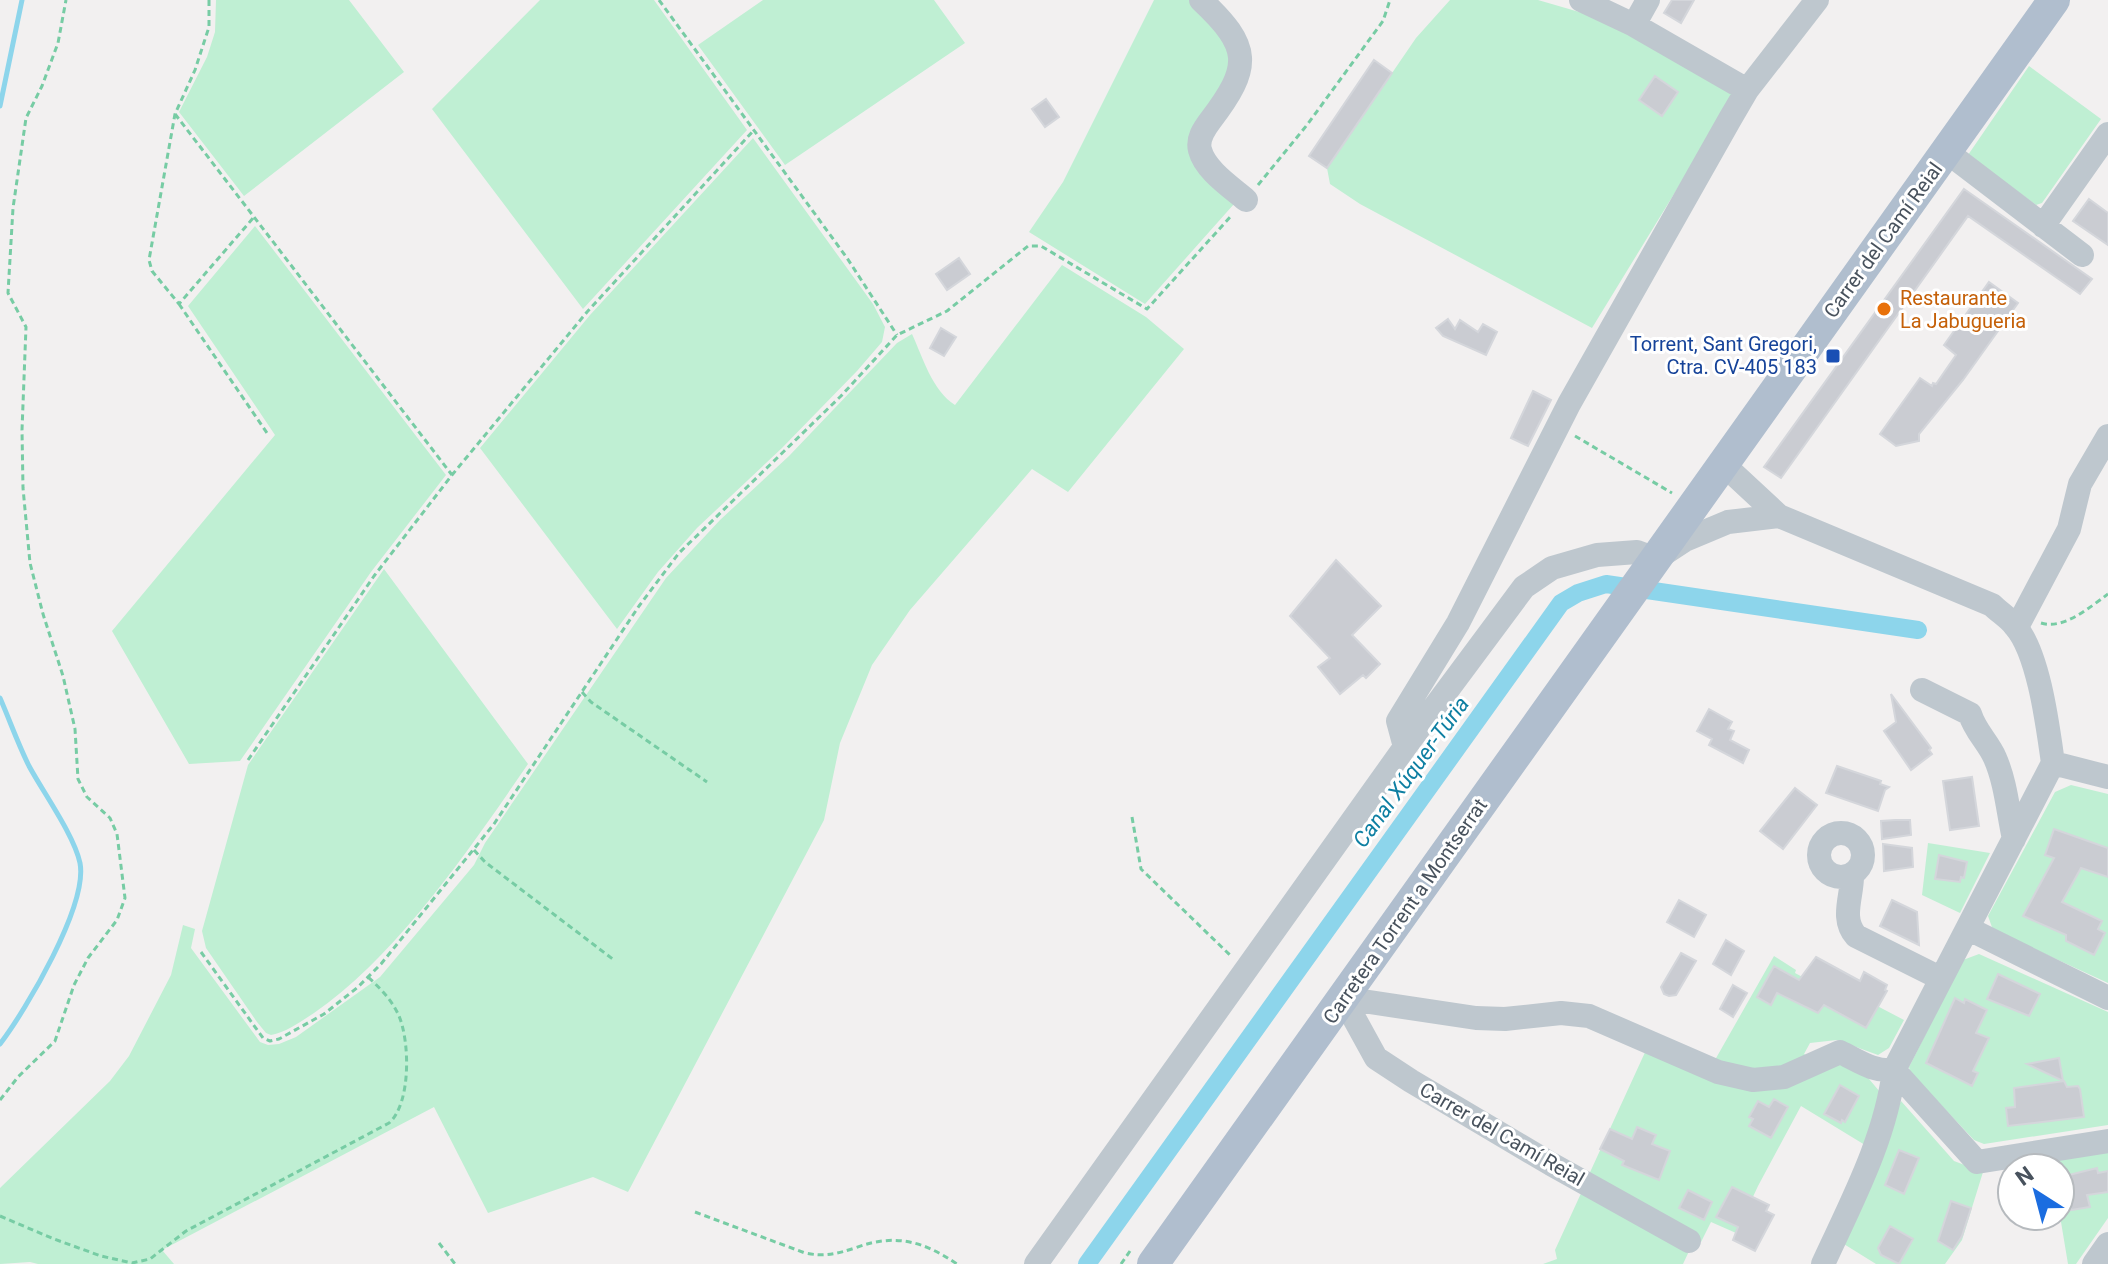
<svg xmlns="http://www.w3.org/2000/svg" width="2108" height="1264" font-family="Roboto,sans-serif">
<rect width="100%" height="100%" fill="#f2f0f0"/>
<path fill="#bfefd3" d="M216 0H349L404 72 244 196 179 112 207 57 215 32Z
M540 0H654L747 130 583 309 432 109Z
M763 0H934L965 43 785 165 698 45Z
M1154 0H1194L1236 59 1197 131 1234 204 1145 304 1029 232 1063 182Z
M1450 0H1538L1593 16 1737 91 1592 328 1360 204 1330 184 1327 168 1416 38Z
M2029 66 2101 119 2042 203 2036 205 1968 155Z
M753 138 873 304 885 327 882 342 857 371 782 448 697 528 658 572 617 629 480 448 590 315Z
M255 226 446 475 371 572 240 761 189 764 112 631 275 435 188 306Z
M1062 265 1146 317 1184 349 1068 492 1032 469 910 610 872 665 840 743 824 820 628 1192 593 1177 488 1213 434 1107 162 1250 174 1264H38L30 1262 0 1264V1188L110 1081 129 1056 171 975 183 925 195 929 191 948 260 1042 268 1045 279 1044 296 1037 380 977 474 865 485 843 666 578 720 520 789 456 897 343 912 334C923 358 932 390 955 405Z
M384 569 528 764C471 847 397 956 314 1013 300 1022 287 1032 271 1035L266 1033 257 1022 206 948 202 931 248 765Z
M2071 785 2108 794V983L1993 930 1988 916 2055 792Z
M1928 843 1990 853 1960 913 1922 895Z
M1979 954 2108 1012V1125L1984 1144 1974 1140 1910 1072 1909 1067 1963 960Z
M1774 956 1796 970 1795 973 1836 995 1841 987 1904 1020 1889 1048 1878 1055 1837 1040 1810 1043 1804 1054 1809 1057 1776 1077 1711 1067Z
M1647 1048 1707 1077 1838 1061 1869 1079 1880 1092 1865 1145 1801 1106 1758 1186 1736 1233 1711 1222 1701 1242 1586 1181Z
M1901 1101 1954 1161 1983 1172 1962 1240 1945 1264H1876L1839 1241Z
M2108 1152V1218L2076 1264H2068L2060 1216V1168H2051L2050 1161Z
M1583 1189 1691 1247 1683 1264H1543L1557 1259 1555 1250Z"/>
<g fill="none" stroke-linecap="round" stroke-linejoin="round">
<path stroke="#8dd5eb" stroke-width="5" d="M0 106 22 0
M0 698C10 721 18 744 29 766 43 792 74 835 80 863 88 905 26 1010 0 1044"/>
<path stroke="#8dd5eb" stroke-width="18" d="M1087 1264 1561 603 1578 593 1606 584 1918 630"/>
</g>
<path fill="#caccd2" stroke="#d4d6db" stroke-width="2" d="M1672 0H1694L1681 23 1664 13Z
M1374 60 1392 73 1327 168 1309 156Z
M1655 76 1678 92 1662 116 1639 100Z
M1046 99 1059 117 1045 127 1032 109Z
M1964 189 2092 279 2080 294 1968 216 1781 478 1764 467Z
M2089 199 2108 213V245L2073 221Z
M959 258 970 274 947 290 936 274Z
M1989 282 2018 303 1963 380 1919 434V441L1896 446 1880 434 1920 378 1932 386 1933 383 1936 384 1956 355 1944 345Z
M1448 319 1455 329 1460 320 1478 332 1483 324 1497 332 1486 355 1443 336 1436 328Z
M941 328 956 337 944 356 930 348Z
M1533 391 1551 400 1528 446 1511 438Z
M1336 560 1381 606 1352 635 1380 664 1366 678 1363 675 1340 694 1318 667 1330 658 1290 616Z
M1891 694 1931 748 1929 750 1932 754 1911 770 1884 731 1896 722Z
M1709 709 1732 722 1728 729 1734 731 1730 740 1749 750 1743 763 1709 745 1712 739 1697 731Z
M1837 766 1881 781 1880 784 1889 787 1885 790 1878 811 1826 793Z
M1972 777 1979 826 1950 830 1943 781Z
M1795 788 1817 805 1783 849 1760 831Z
M1895 820H1910L1911 835 1882 839 1881 821Z
M2054 829 2108 848V877L2081 868 2062 902 2102 921 2098 929 2105 933 2094 955 2066 941V935L2023 916 2054 858 2045 855Z
M1883 844 1912 848 1913 867 1884 871Z
M1939 855 1967 862 1964 878 1961 877 1960 882 1935 879Z
M1679 900 1706 915 1694 937 1667 922Z
M1892 900 1917 912 1919 945 1880 926Z
M1726 940 1744 951 1731 975 1713 964Z
M1681 953 1696 961 1676 995 1669 996 1664 994 1661 987Z
M1816 957 1860 981 1864 972 1887 985 1885 990 1887 991 1866 1028 1824 1005 1818 1013 1777 993 1771 1005 1757 997 1774 966 1799 980Z
M1998 974 2040 994 2029 1016 1987 999Z
M1733 985 1747 993 1733 1017 1720 1009Z
M1955 998 1964 1003 1965 999 1987 1010 1976 1033 1989 1038 1973 1071 1978 1073 1972 1086 1926 1063Z
M2059 1058 2063 1081 2027 1064Z
M2064 1081 2067 1087 2078 1086 2080 1089 2084 1117 2008 1126 2006 1108 2015 1107 2014 1088Z
M1840 1085 1859 1096 1845 1122 1842 1120 1841 1123 1824 1114Z
M1774 1099 1788 1107 1771 1138 1749 1126 1753 1119 1749 1117 1758 1101 1769 1107Z
M1637 1127 1656 1135 1652 1144 1670 1151 1659 1180 1622 1165 1624 1161 1600 1149 1610 1129 1632 1139Z
M1899 1150 1919 1158 1904 1194 1885 1185Z
M2097 1168 2098 1173 2108 1171V1192L2087 1195 2090 1207 2071 1210 2069 1196 2065 1197 2061 1177Z
M1732 1187 1769 1205 1766 1211 1774 1215 1755 1251 1733 1240 1738 1227 1716 1217Z
M1688 1190 1712 1202 1704 1220 1679 1208Z
M1951 1201 1971 1208 1962 1236 1953 1250 1938 1241Z
M1890 1226 1913 1239 1899 1264 1881 1255 1878 1248Z"/>
<g fill="none" stroke-linecap="round" stroke-linejoin="round">
<path stroke="#77cca4" stroke-width="3" stroke-dasharray="6 4" stroke-linecap="butt" d="M209 0V27L195 70 175 114 149 260 152 271 179 304 254 217
M659 0 847 258 897 335
M175 114 452 475
M1258 185 1307 125 1383 21 1390 0
M179 304 267 433
M1575 436 1672 493
M2041 623C2064 630 2090 607 2108 594
M582 692 591 702 707 782
M248 760 374 576 452 475 587 312 754 130
M1132 817 1141 869 1232 957
M474 850 485 862 614 960
M201 952 263 1038 270 1041 279 1039 324 1014 358 987 381 964 494 824 639 606 679 553 841 396 897 335 947 311 1028 246H1041L1147 309 1232 215
M0 1100 18 1077 55 1041 74 985 88 958 117 920 125 898 117 834 110 818 87 797 78 779 75 729 63 676 43 614 30 563 23 488 22 430 26 327 8 293 13 208 26 118 42 86 58 43 66 0
M695 1212 805 1253C825 1257 836 1254 855 1248 895 1233 923 1241 957 1264
M0 1216 54 1239 101 1256 132 1263 150 1259 186 1231 389 1123C411 1104 410 1042 399 1016 392 1000 380 988 368 977
M439 1243 455 1264
M1121 1264 1130 1251"/>
<path stroke="#bec7ce" stroke-width="24" d="M1201 0C1251 47 1252 66 1210 121 1204 129 1197 139 1200 150 1205 170 1231 187 1246 200
M1581 0 1634 25 1747 90
M1634 25 1648 0
M1947 152 2082 255
M2043 226 2108 134
M1723 464 1779 516 1992 605C1999 612 2009 618 2015 626 2039 653 2048 728 2053 763
M2017 627 2069 529 2080 484 2108 436
M1922 690 1970 714C1975 731 1988 742 1995 758 2006 783 2008 812 2014 839
M1405 747 1398 721 1458 623 1569 404 1730 119 1747 90 1817 0
M2053 763 2108 777
M1819 855a22 22 0 1 1 44 0a22 22 0 1 1-44 0Z
M1852 874C1853 895 1840 918 1856 936L1940 978
M1969 929 2108 998
M1343 998 1476 1018 1505 1019 1561 1013 1589 1016 1718 1072 1753 1080 1784 1077 1840 1052C1859 1061 1873 1072 1894 1070
M1343 998 1376 1058 1411 1081 1551 1164 1689 1241
M1894 1070 1977 1162 2108 1141
M1036 1264 1405 747 1524 587 1552 568 1597 555 1637 552 1656 559 1685 540 1728 522 1779 516
M1823 1264C1851 1203 1886 1138 1894 1070L2053 763
M2094 1264 2108 1244"/>
<path stroke="#b0bece" stroke-width="32" d="M1153 1264 2054 0"/>
</g>
<circle fill="#e8710a" stroke="#fff" stroke-width="3" cx="1884" cy="309" r="8"/>
<rect fill="#1a4fb4" stroke="#fff" stroke-width="3" x="1825" y="348" width="16" height="16" rx="4"/>
<g text-anchor="middle" dominant-baseline="central" stroke-width="6" stroke-linejoin="round" paint-order="stroke">
<g font-size="20" fill="#48525d" stroke="#fff">
<text transform="translate(1883 240) rotate(-54)">Carrer del Camí Reial</text>
<text transform="translate(1405 911) rotate(-55)">Carretera Torrent a Montserrat</text>
<text transform="translate(1502 1134) rotate(30)">Carrer del Camí Reial</text>
</g>
<g font-size="20" fill="#c56008" stroke="#fff" text-anchor="start">
<text x="1900" y="298">Restaurante<tspan x="1900" dy="23">La Jabugueria</tspan></text>
</g>
<g font-size="20" fill="#164399" stroke="#fff" text-anchor="end">
<text x="1817" y="344">Torrent, Sant Gregori,<tspan x="1817" dy="23">Ctra. CV-405 183</tspan></text>
</g>
<g font-size="22" font-style="italic" fill="#0e7fa2" stroke="#fff">
<text transform="translate(1411 772) rotate(-54)">Canal Xúquer-Túria</text>
</g>
</g>
<g transform="translate(2036 1192) rotate(324)"><circle r="38" fill="#ffffff" stroke="#b6babe" stroke-width="2"/>
<path d="M0-6L14 30L0 20L-14 30Z" fill="#1b6de0"/>
<text y="-12" font-size="22" font-weight="bold" text-anchor="middle" fill="#48525d">N</text>
</g>
</svg>
